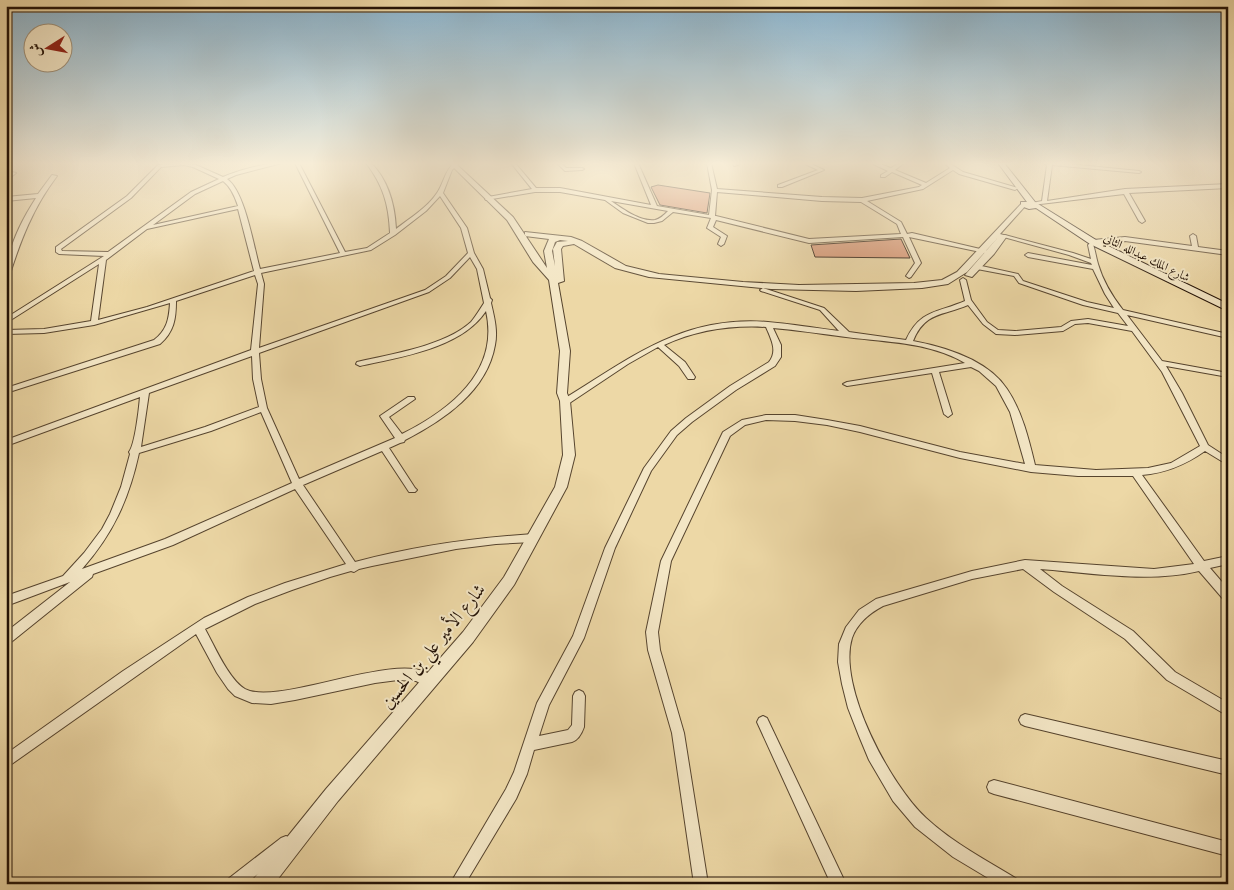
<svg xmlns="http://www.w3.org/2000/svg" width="1234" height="890" font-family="'Libre Caslon Text',Amiri,serif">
<rect width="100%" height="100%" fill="#edd8a6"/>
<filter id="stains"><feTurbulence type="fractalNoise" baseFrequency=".004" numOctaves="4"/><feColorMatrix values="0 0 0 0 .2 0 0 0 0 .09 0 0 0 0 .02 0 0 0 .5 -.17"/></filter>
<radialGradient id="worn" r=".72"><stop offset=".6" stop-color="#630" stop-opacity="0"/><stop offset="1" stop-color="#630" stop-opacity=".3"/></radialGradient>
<path fill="#d99574" stroke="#231206" d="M658 185 710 193 707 213 660 205 651 187Z
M901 239 910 258 815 257 811 245Z"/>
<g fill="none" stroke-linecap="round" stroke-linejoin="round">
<g stroke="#56442e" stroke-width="2">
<path id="minor" d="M180 163 196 165 223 177C239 170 265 163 282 163L236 175 227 179C245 191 254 248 260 269L340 253 295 163H299L345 252 367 248 390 233C389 205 383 185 366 163H371C388 180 395 205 396 229 410 218 427 208 437 193 444 183 444 172 454 163H459L452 170 443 193 467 228 474 253 483 269 490 298 492 300 491 303C494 316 498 331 495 345 487 391 444 420 405 440L404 442 400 443 389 448 415 488 417 490 415 492H409L382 451 303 485 355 562C414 546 473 538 533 534L537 535 538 538 537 541 533 542 496 544 456 549 372 566 359 569 354 572 351 571 330 577 292 590 255 604 205 629C214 645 229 680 245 689 280 708 418 641 436 682L434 686 430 688 416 681 398 680 375 683 295 700 271 704 252 703 235 696 228 689 217 673 196 634 6 768V754L123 671 204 618 248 597 285 583 346 564 295 489 173 545 93 574 92 577 10 643 6 644V632L70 582 6 606V596L63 576 84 553 102 529 110 514 121 487 130 454 129 452C135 445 139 408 140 397L6 446V440L251 350 258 284 255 275 176 301C176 319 174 332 160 344L6 393V388L154 340C167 330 169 319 170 303L94 325 44 333 6 334V330L44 329 91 321 99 264 6 323V318L104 256 59 254 56 252V247L127 196 158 165ZM184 165 193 167 219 179 191 192 108 252 62 251 61 249 131 198 161 167ZM223 181C231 187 235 197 238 206L153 225 195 194ZM440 196 461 228 468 253 446 276 425 290 259 348 264 284 261 273 371 250 395 235 426 211ZM238 209 254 271 147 307 98 320 106 260 147 229ZM470 257 477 269 484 303C480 309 476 316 471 322 445 346 391 354 357 362L356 364 360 366C401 357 462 348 486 311 500 372 450 410 402 434L389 417 415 399 414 397H408L380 416 395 438 299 479 267 408 261 379 259 353 429 292 450 278ZM252 356 253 379 259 407 205 427 141 447 149 393ZM261 412 292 483 165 539 82 569C113 534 129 499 139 453L211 431Z
M511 163H515L536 188H560L651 205 634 163H638L657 206 709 215 712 190 707 163H711L717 189 822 197 862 198 919 187 922 185 892 172 885 177H881V175L888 171 871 163H877L891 168 899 163H904L895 170 926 183 950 168 944 163H949L963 172 1018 188 1015 190 959 174 953 170 923 189 867 201 901 222 907 234 912 233 993 252 990 254 909 237 921 263 911 277 909 278 906 276 915 263 903 237 809 243 716 220 713 227 727 236 724 244 721 246 718 244 721 237 707 228 711 218 673 212 662 221 654 223H648L623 213 605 200 560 192H535L486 200 485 199 488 197 532 189ZM717 192 822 201 861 202 897 224 901 234 809 239 716 216H715ZM611 201 668 211C664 215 660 219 655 220 640 222 623 209 611 201Z
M557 163H561L566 168H582L584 169 582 170 565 171Z
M733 163H737L738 165 734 166Z
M803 163H809L824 170 782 187H778V185L818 170Z
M1043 163H1059L1139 171 1141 172 1139 173 1052 165 1047 201 1125 189 1228 184V188L1129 193 1145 221 1142 223 1139 221 1124 194 1032 205V203L1042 201 1047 165Z
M12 172 16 173 6 181V177Z
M52 175 57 176C33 208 21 239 9 277L6 279C6 251 21 221 36 198L6 201V197L38 194Z
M1193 234 1196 236 1198 247 1228 251V255L1125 241 1093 244C1095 250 1096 257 1098 264 1103 281 1112 296 1123 310L1228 334V338L1127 315 1162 361 1228 373V377L1166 366 1182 393 1208 445 1228 458V465L1205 451C1185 465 1166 473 1142 475L1204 561 1228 556V564L1210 568 1228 589V602L1224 600 1199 571C1149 583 1091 573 1040 569L1062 586 1133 631 1175 672 1228 703V716L1167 680 1125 639 1054 592 1023 569 972 579 883 606C870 613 857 623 852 638 837 686 891 786 926 818 953 843 986 860 1017 879L1019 884H998L953 857 915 827 893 801 869 760 859 736 848 708 842 684 838 662 839 644 846 627 859 610 876 599 972 571 1025 560 1154 569 1194 564 1133 476H1078L1031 472 960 458 860 432 827 425 795 421 766 420 745 425 730 436 671 561 658 632 660 650 684 733 708 884H694L672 733 648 650 646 632 661 561 723 432 742 420 766 415H795L827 420 860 426 960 452 1025 464 1010 412 996 386 979 371 971 367 939 372 952 414 948 417 944 414 932 373 847 386 843 384 847 382 965 363C930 342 885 342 846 337 822 334 797 330 773 328L781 345V357L775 366 736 390 692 422 677 435 651 471 615 548 584 638 549 705 539 736 568 730 572 725 573 696 575 692 579 690 583 692 585 696 584 727C582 733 578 740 572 742L534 750 527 774 516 799 465 884H450L506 789 514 772 537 703 573 636 605 548 644 468 671 431 686 418 730 386 769 362C778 351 771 339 766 327 730 325 697 330 664 345L685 362 695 377 694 379H688L679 366 658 347 628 364 568 404H562L561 402 562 400C631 358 682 315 768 322 791 324 816 328 839 331L820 310 761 291 760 290 763 288 824 308 849 332 906 340C920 309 938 313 965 301L960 280 963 278 966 280 971 300 987 322 998 330 1015 331 1061 327 1071 321 1088 319 1128 326 1118 313 1083 305 1019 283 1014 276 977 269 974 267 977 265 1018 274 1023 281 1087 302 1114 308 1105 294 1093 269 1028 257 1025 255 1028 253 1092 265 1091 263 1069 255 1000 236 1005 235 1073 253 1091 259 1088 245 1093 240 1125 237 1192 246 1190 236ZM968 305 983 324 996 334 1015 335 1063 331 1075 324 1088 323 1132 331 1162 372 1200 446 1171 463 1148 468 1096 470 1035 465C1029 440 1022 411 1007 389 988 360 945 347 913 341 925 312 942 316 968 305Z
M1025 714 1228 761V775L1025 726 1021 724 1019 720 1021 716Z
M763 716 767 718 846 884H831L757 722 759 718Z
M994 780 1228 842V856L994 794 989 792 987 787 989 782Z
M286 836 291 838 293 843 291 848 245 884H226L228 879 281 838Z"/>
</g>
<g stroke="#56442e" stroke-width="2">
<path id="tertiary" d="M449 163H455L513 217 547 268 544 251 549 239 525 236V232L571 237 582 241 626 266 659 274 743 282 799 285 914 283 942 280 957 272 1022 203 1027 204 1000 234 1007 236 994 254 972 277 965 275 1000 235 967 272 948 284 922 288 856 291 771 289 649 277 615 268 574 244 563 246 561 249 564 281 558 283 570 351 567 393 570 401 575 455 567 487 514 585 473 642 338 801 274 884H253L255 877 326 789 463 632 504 577 555 487 563 455 560 401 557 393 560 351 549 280 533 262 507 220ZM560 240 568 241 557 242 553 249 555 266 552 251 555 242Z"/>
</g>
<g stroke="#231206" stroke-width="2">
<path id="secondary" d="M998 163H1004L1035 202 1096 240 1228 304V311L1090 244 1036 208 1029 209 1021 206V202H1027Z"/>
</g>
<use href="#minor" fill="#f3e6c5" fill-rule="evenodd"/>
<use href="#tertiary" fill="#f3e6c5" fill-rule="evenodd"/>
<use href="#secondary" fill="#f3e6c5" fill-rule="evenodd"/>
</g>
<linearGradient id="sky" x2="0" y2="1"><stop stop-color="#8ab6d2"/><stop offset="0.57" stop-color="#f7edd7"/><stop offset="1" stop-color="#f7edd7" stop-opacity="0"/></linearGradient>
<rect width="1234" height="287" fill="url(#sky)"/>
<g text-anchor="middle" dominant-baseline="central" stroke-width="4" stroke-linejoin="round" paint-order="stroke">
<g font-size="12" fill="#231206" stroke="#f3e6c5">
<text transform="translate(1147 257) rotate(26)">شارع الملك عبدالله الثاني</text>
</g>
<g font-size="18" fill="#231206" stroke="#f3e6c5">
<text transform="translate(433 646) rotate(-51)">شارع الأمير علي بن الحسين</text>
</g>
</g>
<rect width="1234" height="890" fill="none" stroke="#edd8a6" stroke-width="25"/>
<rect x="8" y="8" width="1219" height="875" fill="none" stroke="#231206" stroke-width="2.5"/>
<rect x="12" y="12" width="1209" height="865" fill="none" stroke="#231206"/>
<g transform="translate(48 48) rotate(259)"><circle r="24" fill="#f3e6c5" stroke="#a09179"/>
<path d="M0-4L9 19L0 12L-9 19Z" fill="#8f2418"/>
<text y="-8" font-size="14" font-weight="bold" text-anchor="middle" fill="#231206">ش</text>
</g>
<rect width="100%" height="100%" filter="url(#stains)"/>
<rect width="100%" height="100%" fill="url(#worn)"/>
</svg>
